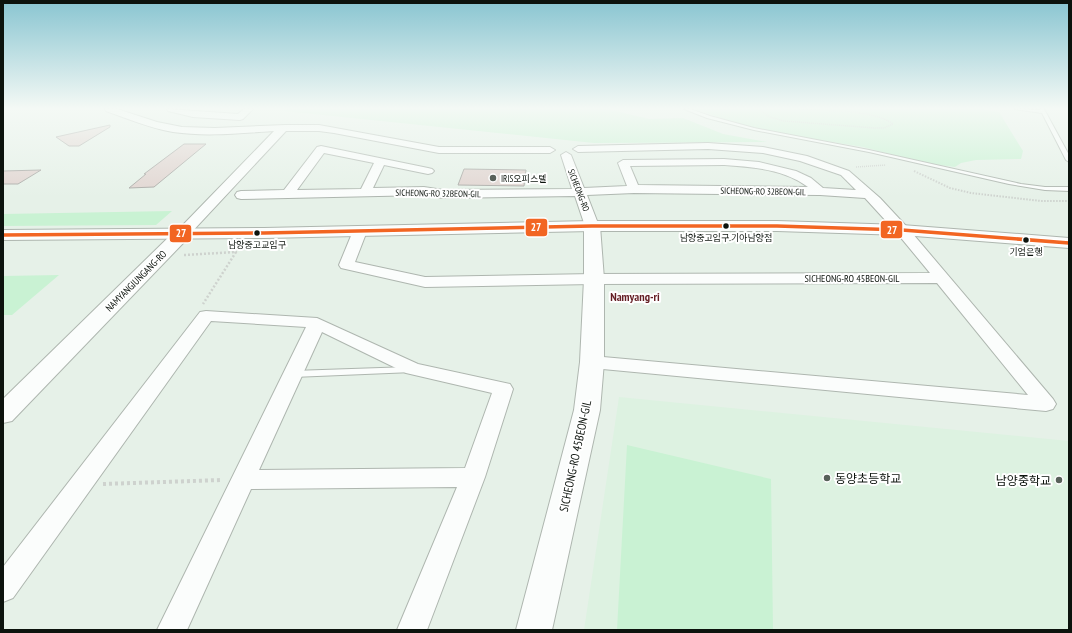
<svg xmlns="http://www.w3.org/2000/svg" width="1072" height="633" font-family="'PT Sans Narrow','Noto Sans KR',sans-serif">
<rect width="100%" height="100%" fill="#e6f1e8"/>
<path fill="#ddf2e1" d="M619 397 1069 441V630H584Z"/>
<path fill="#c9f2d3" d="M287 109H608L649 119 683 118 723 134 767 142 594 143 284 111Z
M694 109H982L999 112 1023 151 1021 159 976 160 961 163 955 167 924 163 863 147 801 137 742 125Z
M172 211 156 225 3 226V214Z
M59 275 12 315H3V276Z
M627 445 771 479 773 630H617Z"/>
<path fill="#e1d5d1" stroke="#ababa7" d="M110 125V127L79 146H69L56 137Z
M184 144H206L154 187 129 188 146 174H144Z
M464 169 526 170 524 186 458 185Z
M41 170 18 184H3V171Z"/>
<g fill="none" stroke-linecap="round" stroke-linejoin="round">
<g stroke="#aeb6af" stroke-width="2">
<path id="service" d="M684 109H690L710 116 754 128 869 150 1021 184 1045 187H1069V191L1045 190 1009 184 869 152 754 130 707 118Z
M1015 109 1041 110 1040 109H1044L1069 155V162L1066 160 1042 113Z
M410 367 413 368 414 370 413 372 293 377 290 376 288 374 290 372 293 371Z"/>
</g>
<g stroke="#aeb6af" stroke-width="2">
<path id="minor" d="M105 109H117L157 122 182 127 215 128 285 125H319L439 147H550L555 150 550 153H439L334 133 319 131H286L188 236 183 237 178 236 176 233 178 230 274 131C241 133 207 137 173 132 150 128 128 119 106 111Z
M167 109 238 114 244 109H253L243 119 240 120 193 117 168 111Z
M708 143 763 147 807 156 849 171 880 198 907 227 1053 399 1056 404 1053 409 1046 411 592 368 585 366 583 362 585 358 592 356 1028 395 937 283 594 284 425 287 341 268 339 265 353 231 355 228 360 227 365 228 367 231 355 262 425 277 594 274 930 273 897 233 865 198 820 195 634 193 587 195 599 226 597 229H587L585 226 575 196 443 198 424 195 241 199 237 198 235 195 237 192 241 191 284 190 317 147 321 146 428 168 432 169 434 171 432 173 428 174 384 165 373 188 424 187 443 190 572 189 561 155 566 152 571 155 584 188 627 186 618 163 623 160 724 159 759 162 796 171 811 178 823 188 856 190 841 175 800 161 763 153 708 149 578 152 573 149 578 146ZM324 153 374 163 361 189 297 190ZM724 165C753 167 784 169 808 187L638 185 630 166Z
M206 311 317 318 418 364 510 384 513 389 485 477 427 630H397L457 487 251 489 187 630H157L306 327 211 321 13 598 3 602V567L200 312ZM322 332 406 373 492 393 465 468 259 470Z"/>
</g>
<g stroke="#aeb6af" stroke-width="2">
<path id="tertiary" d="M592 221 598 222 600 226 604 279V362L600 410 552 630H516L574 410 580 362 584 279V226L586 222Z
M183 228 189 229 191 233 189 237 12 421 3 423V399L177 229Z"/>
</g>
<g stroke="#aeb6af" stroke-width="2">
<path id="primary" d="M592 221H777L902 225 1069 238V248L902 235 777 231H592L264 238 3 240V230L264 228Z"/>
</g>
<path stroke="#ced2ce" stroke-width="1.5" stroke-dasharray="1 1" stroke-linecap="butt" d="M758 109 770 117 784 121 875 128H884L893 124C874 109 824 111 799 109
M856 167 886 165"/>
<path stroke="#ced2ce" stroke-width="2" stroke-dasharray="1.5 1.5" stroke-linecap="butt" d="M914 171 950 188 971 193 1041 201H1069"/>
<path stroke="#ced2ce" stroke-width="2.5" stroke-dasharray="2 2" stroke-linecap="butt" d="M184 255 236 252 203 304"/>
<path stroke="#ced2ce" stroke-width="4" stroke-dasharray="3 3" stroke-linecap="butt" d="M103 484 222 480"/>
<use href="#service" fill="#fbfdfc" fill-rule="evenodd"/>
<use href="#minor" fill="#fbfdfc" fill-rule="evenodd"/>
<use href="#tertiary" fill="#fbfdfc" fill-rule="evenodd"/>
<use href="#primary" fill="#fbfdfc" fill-rule="evenodd"/>
<g stroke="#fff" stroke-width="5.5">
<path id="bus-1" d="M3 235 264 233 592 226H777L902 230 1069 243"/>
</g>
<use href="#bus-1" stroke="#f26522" stroke-width="3.5"/>
</g>
<linearGradient id="sky" x2="0" y2="1"><stop stop-color="#89c5d1"/><stop offset="0.55" stop-color="#f4f9f5"/><stop offset="1" stop-color="#f4f9f5" stop-opacity="0"/></linearGradient>
<rect width="1072" height="197" fill="url(#sky)"/>
<g fill="#58615a" stroke="#fff" stroke-width="1.5">
<circle cx="493" cy="178" r="4"/>
<circle cx="827" cy="478" r="4"/>
<circle cx="1059" cy="480" r="4"/>
</g>
<g fill="#0c130d" stroke="#fff" stroke-width="1.5">
<circle cx="726" cy="226" r="3.5"/>
<circle cx="257" cy="233" r="3.5"/>
<circle cx="1026" cy="240" r="3.5"/>
</g>
<g text-anchor="middle" dominant-baseline="central" stroke-width="4" stroke-linejoin="round" paint-order="stroke">
<g font-size="9" fill="#0c130d" stroke="#fff" text-anchor="start">
<text x="501" y="178">IRIS오피스텔</text>
</g>
<g font-size="9" fill="#0c130d" stroke="#fff">
<text transform="translate(579 190) rotate(69)">SICHEONG-RO</text>
<text transform="translate(763 191) rotate(1)">SICHEONG-RO 32BEON-GIL</text>
<text transform="translate(438 193) rotate(1)">SICHEONG-RO 32BEON-GIL</text>
</g>
<g font-size="9" fill="#0c130d" stroke="#fff">
<text x="726" y="237">남양중고입구.기아남양점</text>
<text x="257" y="244">남양중고교입구</text>
<text x="1026" y="251">기업은행</text>
</g>
<g font-size="10" fill="#0c130d" stroke="#fff">
<text x="852" y="278">SICHEONG-RO 45BEON-GIL</text>
<text transform="translate(136 281) rotate(-45)">NAMYANGJUNGANG-RO</text>
</g>
<g font-size="12" font-weight="bold" fill="#641e24" stroke="#fff">
<text x="635" y="296">Namyang-ri</text>
</g>
<g font-size="12" fill="#0c130d" stroke="#fff">
<text transform="translate(575 456) rotate(-78)">SICHEONG-RO 45BEON-GIL</text>
</g>
<g font-size="12" fill="#0c130d" stroke="#fff" text-anchor="start">
<text x="835" y="478">동양초등학교</text>
<text x="1051" y="480" text-anchor="end">남양중학교</text>
</g>
</g>
<g stroke="#fff" stroke-width="1.5">
<rect x="525" y="218" width="23" height="19" rx="4" fill="#f26522"/>
<rect x="880" y="220" width="23" height="19" rx="4" fill="#f26522"/>
<rect x="169" y="224" width="23" height="19" rx="4" fill="#f26522"/>
</g>
<g font-size="11" text-anchor="middle" font-weight="bold" fill="#fff">
<text x="536" y="231">27</text>
<text x="892" y="234">27</text>
<text x="181" y="237">27</text>
</g>
<rect width="1072" height="633" fill="none" stroke="#0c130d" stroke-width="8"/>
</svg>
